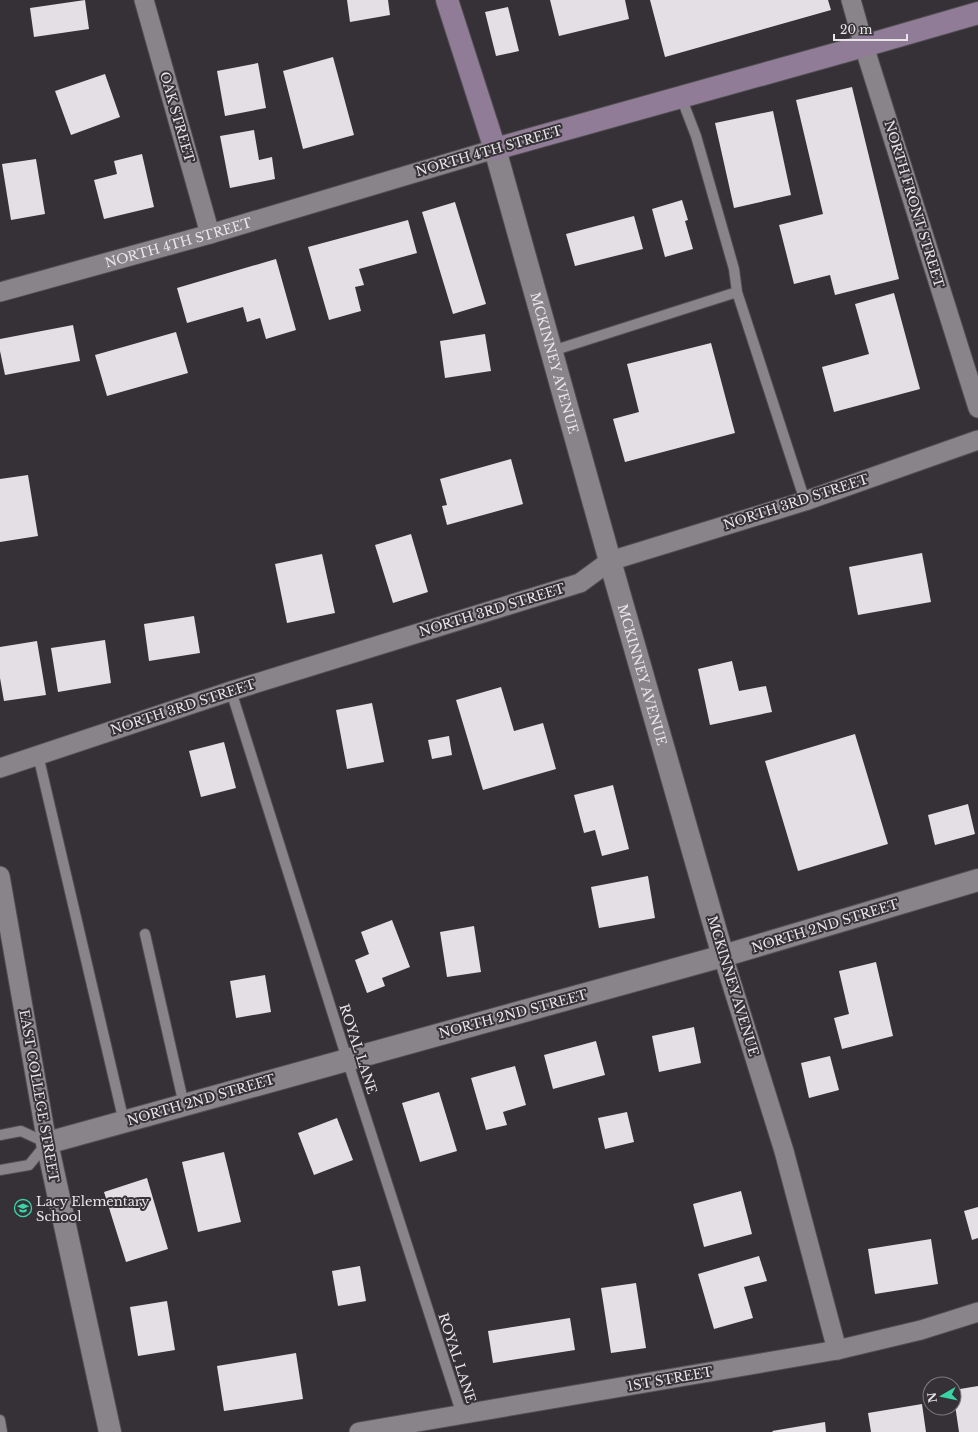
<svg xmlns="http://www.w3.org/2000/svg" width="978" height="1432" font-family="'Libre Baskerville',serif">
<rect width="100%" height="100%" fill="#353136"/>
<path fill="#e4dfe5" d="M85 0 89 29 34 37 30 8Z
M347 0H388L390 15 350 22Z
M550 0H625L629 19 559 36Z
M650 0H828L831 10 665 57Z
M508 7 519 51 496 56 485 12Z
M333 57 354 135 303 149 283 71Z
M258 63 266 108 225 116 217 71Z
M105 74 120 117 71 135 55 91Z
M852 87 899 279 835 295 830 275 794 284 779 225 823 214 796 100Z
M773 111 791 195 734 208 715 123Z
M254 130 259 160 272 157 275 179 230 188 220 136Z
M142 154 154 207 104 219 94 180 117 174 114 161Z
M36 159 45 214 11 220 2 164Z
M682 200 688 220 685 221 693 249 665 257 652 209Z
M455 202 486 304 453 314 422 212Z
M634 216 643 249 575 266 566 234Z
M408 220 417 253 359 269 364 285 355 287 361 311 329 320 308 247Z
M276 259 296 330 266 339 260 318 247 322 243 307 187 323 177 288Z
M894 293 920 389 834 412 822 367 869 354 855 304Z
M73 325 80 361 5 375 0 351V339Z
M176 332 188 373 107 396 95 355Z
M485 334 491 371 445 378 440 341Z
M711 343 735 433 625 462 613 419 639 412 627 364Z
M511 459 523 504 447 525 442 506 447 505 440 479Z
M28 475 38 536 0 542V479Z
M411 534 428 592 393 603 375 545Z
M922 553 931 602 858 615 849 567Z
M322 554 335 613 287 623 275 564Z
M194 616 200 653 149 661 144 624Z
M105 640 111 683 58 692 51 648Z
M37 641 46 695 4 701 0 678V647Z
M732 661 739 691 766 686 772 712 710 725 698 669Z
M501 687 514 731 543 723 556 769 483 790 456 700Z
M372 703 384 762 347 769 336 710Z
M855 734 888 844 798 871 765 761Z
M449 736 452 755 432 759 428 740Z
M224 742 236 788 201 797 189 751Z
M613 785 629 849 602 856 595 830 584 833 574 795Z
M968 804 975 834 935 845 928 815Z
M648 876 655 918 599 928 591 887Z
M392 920 410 967 382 978 385 986 367 993 355 960 369 954 361 932Z
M474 926 481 972 447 977 440 932Z
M876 962 893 1036 842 1049 834 1018 849 1014 839 971Z
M265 975 271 1012 236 1018 230 981Z
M694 1027 701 1063 659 1072 652 1036Z
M596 1041 605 1075 553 1089 544 1055Z
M830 1056 839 1090 809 1098 801 1063Z
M515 1066 526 1105 503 1112 507 1125 486 1130 471 1078Z
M439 1092 457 1151 420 1162 402 1103Z
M627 1112 634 1142 605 1149 598 1118Z
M337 1118 353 1160 314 1175 298 1133Z
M224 1152 241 1222 198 1232 182 1162Z
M147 1178 168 1249 126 1262 104 1192Z
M741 1191 752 1234 704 1247 693 1204Z
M978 1207V1238L972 1240 964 1211Z
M931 1239 938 1284 875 1294 868 1249Z
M759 1256 767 1281 744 1287 753 1318 714 1329 698 1274Z
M360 1266 366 1301 338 1306 332 1271Z
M636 1283 646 1348 611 1353 601 1288Z
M167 1301 175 1350 138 1356 130 1307Z
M570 1318 575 1350 493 1363 488 1331Z
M296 1353 303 1399 224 1411 217 1366Z
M978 1386V1432H959L954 1398V1390Z
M922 1404 926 1432H871L868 1413Z
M825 1422 826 1432H773L772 1431Z"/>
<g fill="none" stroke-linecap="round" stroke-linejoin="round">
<g stroke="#514e52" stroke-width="12">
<path id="service" d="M681 97 696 136 734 269 737 292
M552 351 737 292 805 501
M231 691 347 1059 462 1415
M38 755 124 1122
M145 934 184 1105
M0 1135 21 1131 47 1143 29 1165 0 1170
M0 1420 2 1432"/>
</g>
<g stroke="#514e52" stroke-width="21">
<g id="minor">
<path d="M144 0 210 234"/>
<path d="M851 0 864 46 978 408"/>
<path id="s1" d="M0 292 210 234 495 149"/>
<path d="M0 768 231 691 580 583 610 561 805 501 978 440"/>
<path d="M0 876 47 1143"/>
<path d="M723 956 784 1151 837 1350"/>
<path d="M359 1432 837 1350 921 1330 978 1312"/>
</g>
</g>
<g stroke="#514e52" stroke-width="24">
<g id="tertiary">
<path id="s2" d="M495 149 610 561 723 956"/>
<path d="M110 1432 47 1143 723 956 978 880"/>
</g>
</g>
<g stroke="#514e52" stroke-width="24">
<path id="secondary" d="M447 0 495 149 864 46 978 13"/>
</g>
<use href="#service" stroke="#888489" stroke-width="10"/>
<use href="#minor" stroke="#888489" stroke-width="19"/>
<use href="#tertiary" stroke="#888489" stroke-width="22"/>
<use href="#secondary" stroke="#907c96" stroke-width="22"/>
</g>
<defs>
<g id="school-ring" transform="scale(0.9)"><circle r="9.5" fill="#353136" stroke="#38d4a6" stroke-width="1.5"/><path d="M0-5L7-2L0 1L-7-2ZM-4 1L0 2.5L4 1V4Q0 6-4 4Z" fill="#38d4a6"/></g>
</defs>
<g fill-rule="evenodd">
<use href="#school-ring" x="23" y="1208"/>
</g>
<g text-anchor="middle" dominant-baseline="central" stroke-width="4" stroke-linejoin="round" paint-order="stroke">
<g font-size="13" fill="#e8e6e8" stroke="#353136">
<text transform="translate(177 117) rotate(74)">OAK STREET</text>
<text transform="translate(489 151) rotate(-16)">NORTH 4TH STREET</text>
<text transform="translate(914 204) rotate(73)">NORTH FRONT STREET</text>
<text stroke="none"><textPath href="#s1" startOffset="185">NORTH 4TH STREET</textPath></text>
<text stroke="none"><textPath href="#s2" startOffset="222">MCKINNEY AVENUE</textPath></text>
<text transform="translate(796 502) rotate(-18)">NORTH 3RD STREET</text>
<text transform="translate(492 610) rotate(-17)">NORTH 3RD STREET</text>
<text stroke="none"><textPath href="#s2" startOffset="546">MCKINNEY AVENUE</textPath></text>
<text transform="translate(183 707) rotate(-18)">NORTH 3RD STREET</text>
<text transform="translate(825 926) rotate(-17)">NORTH 2ND STREET</text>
<text transform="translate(733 986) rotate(73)">MCKINNEY AVENUE</text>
<text transform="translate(513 1014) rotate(-15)">NORTH 2ND STREET</text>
<text transform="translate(358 1049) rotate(72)">ROYAL LANE</text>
<text transform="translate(39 1096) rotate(80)">EAST COLLEGE STREET</text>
<text transform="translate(201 1100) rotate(-16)">NORTH 2ND STREET</text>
<text transform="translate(457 1358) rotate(72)">ROYAL LANE</text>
<text transform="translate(670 1379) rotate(-10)">1ST STREET</text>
</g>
<g font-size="13" fill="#e8e6e8" stroke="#353136" text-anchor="start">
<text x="36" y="1201">Lacy Elementary<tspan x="36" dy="15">School</tspan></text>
</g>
</g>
<g transform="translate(942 1396) rotate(261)"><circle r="19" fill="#353136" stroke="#7d797d"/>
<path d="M0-3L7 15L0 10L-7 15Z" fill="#38d4a6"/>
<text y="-6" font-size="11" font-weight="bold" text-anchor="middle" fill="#e8e6e8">N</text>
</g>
<path d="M834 34v6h73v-6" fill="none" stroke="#e8e6e8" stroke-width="2"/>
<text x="840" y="34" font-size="12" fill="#e8e6e8" stroke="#353136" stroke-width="3" paint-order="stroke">20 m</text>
</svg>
